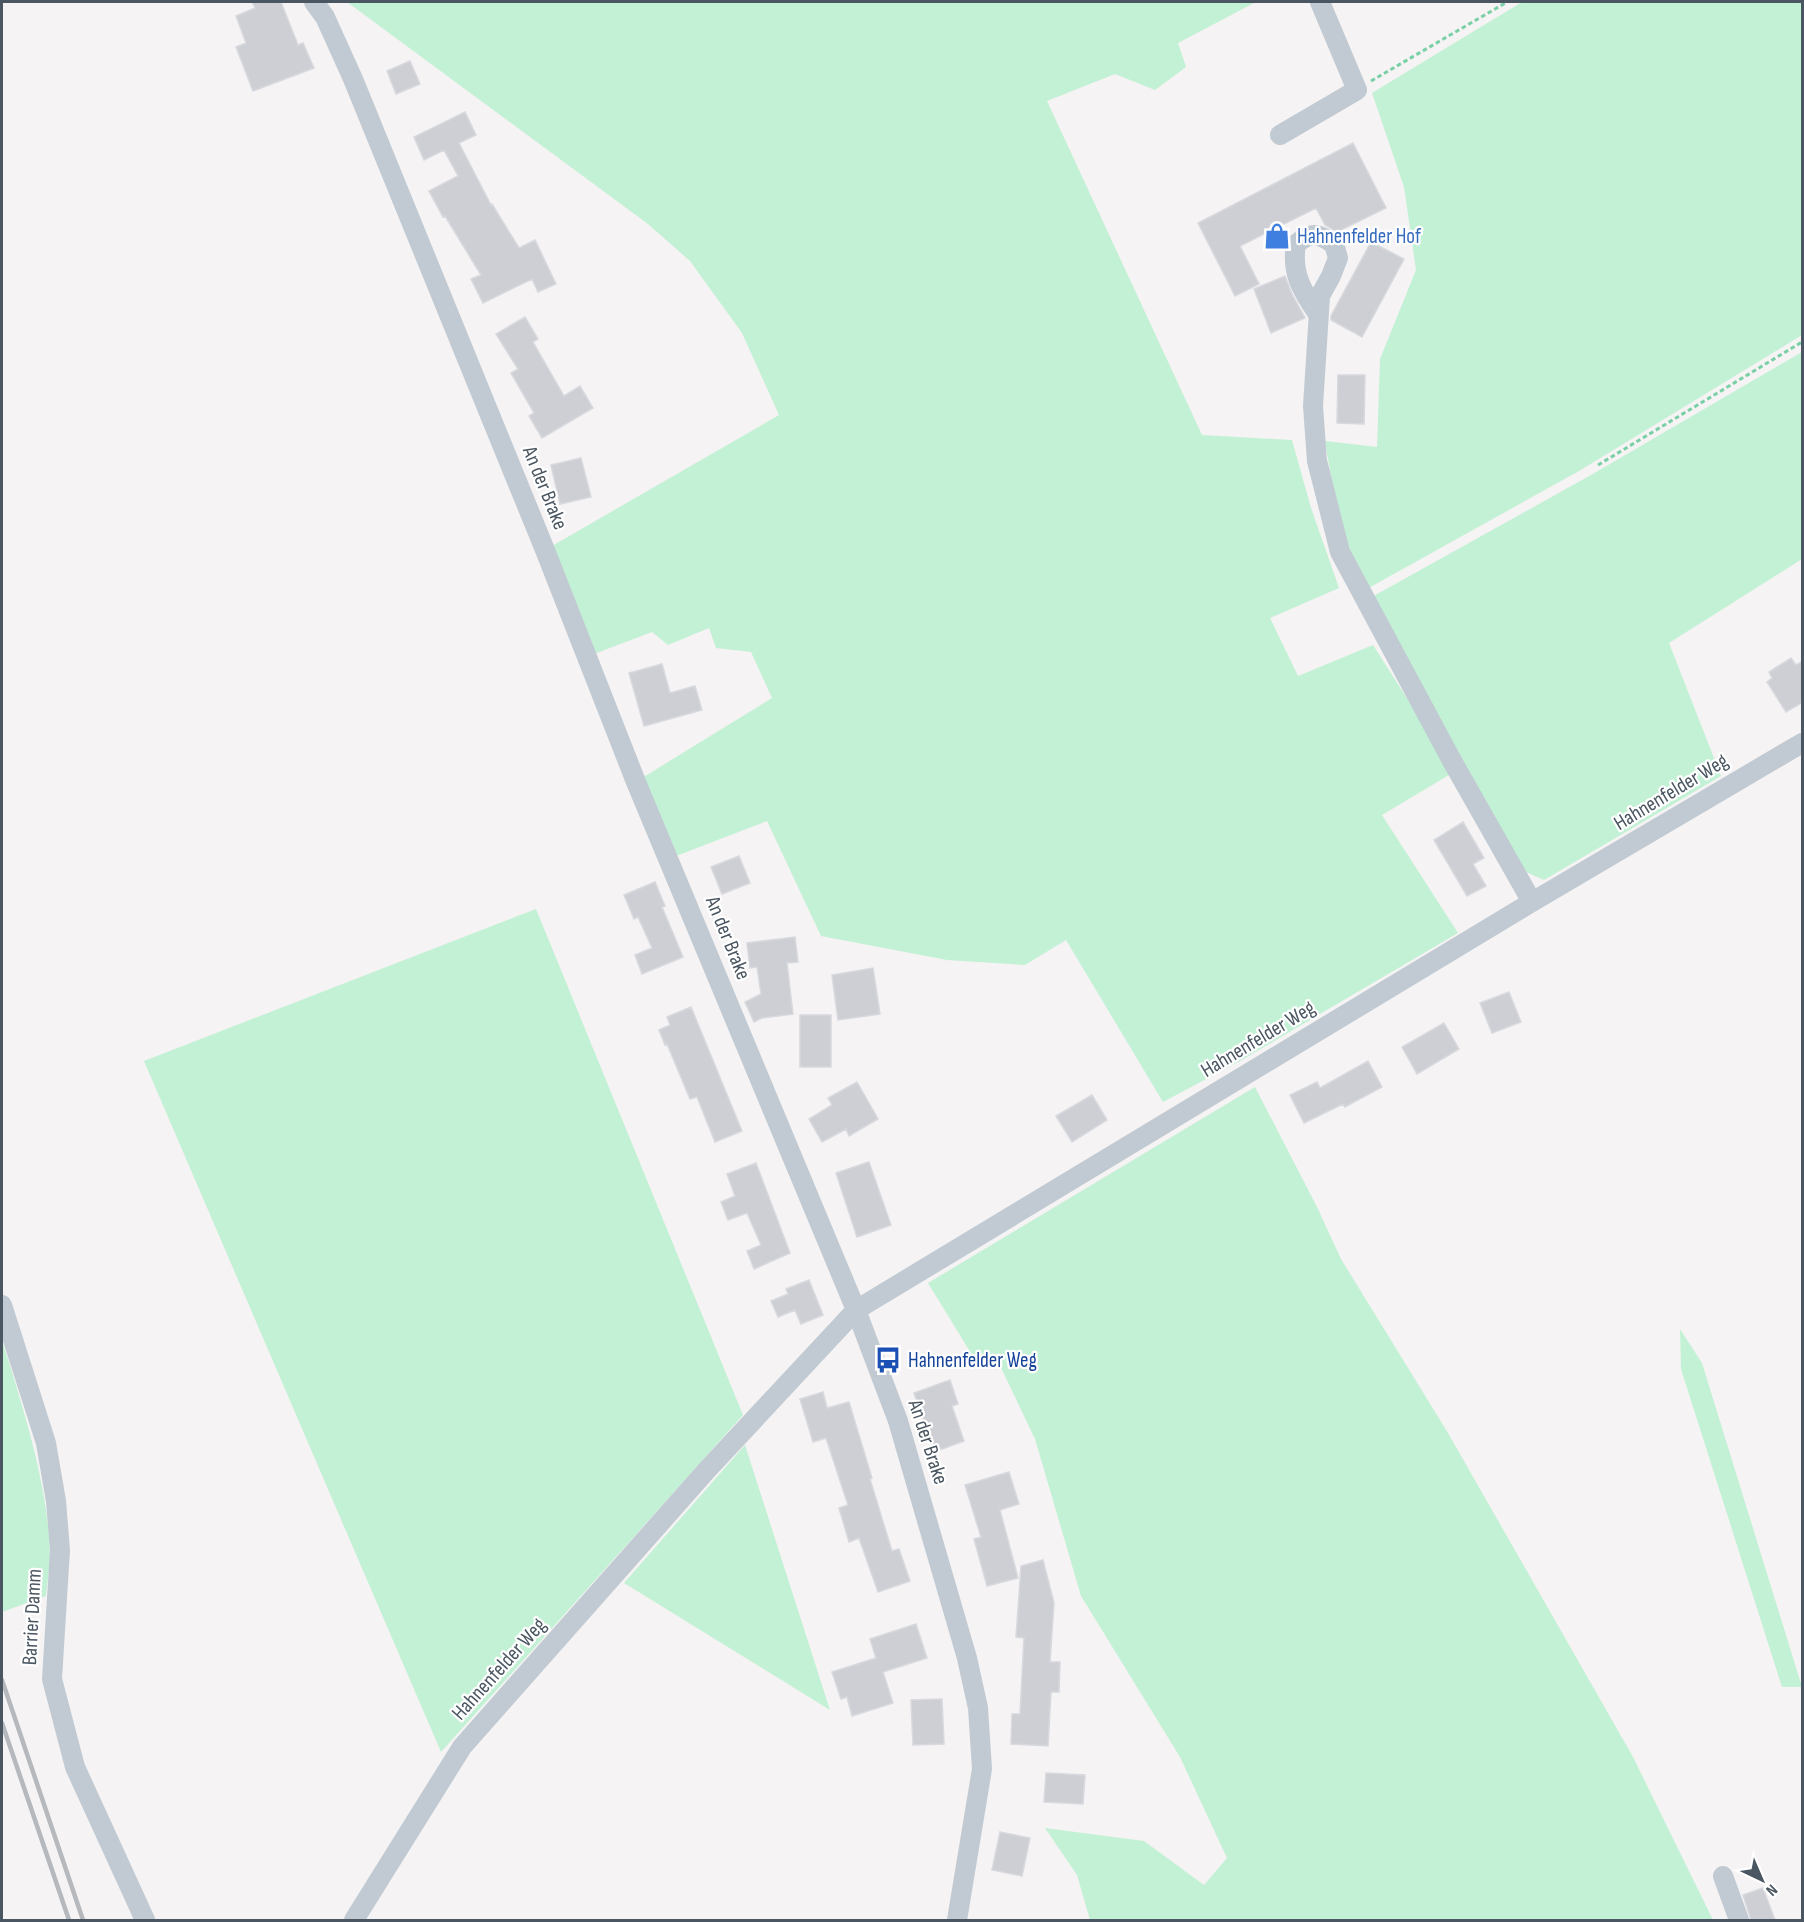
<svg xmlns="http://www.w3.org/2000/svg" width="1804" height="1922" font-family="'Sofia Sans Condensed',sans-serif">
<rect width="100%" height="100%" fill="#f5f3f3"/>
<path fill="#c3f1d5" d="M347 2H1256L1178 43 1186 67 1155 90 1115 74 1047 101 1202 435 1292 440 1311 508 1339 588 1270 618 1298 676 1373 645 1454 772 1382 815 1458 933 1240 1061 1163 1102 1066 940 1025 965 947 960 821 936 767 821 676 856 642 778 772 698 751 652 716 648 709 628 668 645 652 632 594 654 552 546 779 415 742 333 690 261 648 224Z
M1522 2H1802V335L1579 471 1365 590 1338 518 1325 441 1377 447 1380 359 1416 270 1404 187 1372 93Z
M1802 352V559L1669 643 1721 776 1544 880 1519 869 1370 598 1591 475Z
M536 909 743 1415 441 1752 144 1061Z
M1255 1087 1317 1207 1341 1259 1448 1433 1633 1757 1713 1920H1090L1077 1875 1045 1828 1144 1841 1204 1885 1227 1858 1180 1757 1081 1596 1035 1439 994 1353 977 1363 928 1283Z
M1680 1329 1702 1363 1802 1687H1782L1681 1369Z
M2 1340C22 1404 49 1488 50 1555 50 1568 47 1583 46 1596L2 1612Z
M745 1445 830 1710 624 1583Z"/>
<path fill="#cdcfd5" stroke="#d7d9de" stroke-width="1.5" d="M252 2H281L298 45 303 43 314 68 253 91 236 47 246 43 236 16 255 8Z
M410 61 420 84 396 94 387 71Z
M465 112 476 135 459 143 491 205 492 204 519 248 535 240 556 284 538 292 532 279 483 303 471 279 481 275 445 216 443 217 429 191 458 176 444 150 424 160 414 137Z
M1353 143 1386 208 1337 232 1325 225 1316 208 1240 246 1259 284 1235 296 1198 223Z
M1371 242 1404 259 1362 337 1331 320V316Z
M1285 276 1292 294 1305 318 1271 333 1254 289Z
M525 317 538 339 533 342 564 396 580 386 593 408 542 438 529 416 534 413 511 373 518 369 496 334Z
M1338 375H1365L1364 424 1337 423Z
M581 458 591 497 560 504 551 465Z
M1791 658 1796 665 1803 661V702L1786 712 1767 682 1772 678 1769 672Z
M662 664 670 693 695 686 702 710 644 726 629 673Z
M1463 822 1484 858 1473 864 1486 886 1467 896 1434 840Z
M739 856 750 883 722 894 711 867Z
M655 882 665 906 662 907 683 957 642 974 635 955 652 948 638 917 634 919 624 895Z
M795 937 798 962 787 963 793 1014 762 1018 754 1022 745 1002 761 994 757 967 750 968 747 943Z
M873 968 880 1014 838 1020 832 975Z
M1509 992 1521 1022 1492 1033 1480 1003Z
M691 1007 742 1131 715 1142 697 1097 690 1099 667 1044 665 1045 659 1030 670 1025 667 1017Z
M800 1015H831V1067H800Z
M1444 1023 1459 1049 1417 1074 1402 1047Z
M1368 1061 1382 1087 1345 1107 1343 1104 1304 1123 1290 1095 1317 1082 1320 1088Z
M857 1082 878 1119 849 1136 846 1129 822 1142 809 1119 832 1105 828 1098Z
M1092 1095 1107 1120 1072 1142 1056 1116Z
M869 1162 891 1225 857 1237 836 1173Z
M756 1163 790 1253 754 1269 747 1251 761 1245 747 1213 728 1220 721 1202 735 1196 727 1174Z
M809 1280 823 1315 801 1324 795 1310 778 1317 771 1301 788 1294 786 1289Z
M950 1380 958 1404 952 1406 964 1441 934 1452 914 1393Z
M823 1392 827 1408 849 1402 872 1478 870 1479 892 1551 899 1549 910 1581 878 1592 859 1538 849 1542 839 1508 848 1505 826 1438 813 1442 800 1399Z
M1009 1472 1019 1504 1000 1510 1018 1578 987 1586 974 1539 981 1537 965 1485Z
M1043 1560 1054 1603 1050 1662H1060L1059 1692H1051L1048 1746 1011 1744 1012 1714H1020L1024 1638 1016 1637 1021 1566Z
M916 1624 927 1658 883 1672 893 1703 852 1716 847 1697 841 1699 832 1672 876 1658 870 1639Z
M942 1699 944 1744 913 1745 911 1700Z
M1046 1773 1085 1775 1083 1804 1044 1802Z
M1000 1832 1030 1838 1022 1876 992 1870Z
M1763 1888 1775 1920H1751L1743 1895Z"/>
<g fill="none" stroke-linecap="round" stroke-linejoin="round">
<path stroke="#7ad0a6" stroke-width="3" stroke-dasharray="4.5 3" stroke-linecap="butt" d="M1371 81 1507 2
M1598 465 1802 342"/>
<path stroke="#c1cad2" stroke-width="20" d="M314 2 325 17 353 79 545 550 636 782 856 1310 898 1421 967 1658 978 1708 982 1769 957 1920
M1280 135 1357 90 1320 2
M1318 314C1302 291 1291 273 1296 244 1312 231 1317 233 1334 244L1338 258 1331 276 1320 296 1313 406 1317 461 1340 552 1451 759 1532 902
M2 1305 46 1443 56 1501 60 1550 52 1679 75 1767 145 1920
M1723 1876 1739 1920
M354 1920 462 1747 706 1471 856 1310 1532 902 1802 743"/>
<path stroke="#b5b8bd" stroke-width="4.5" d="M2 1680 83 1920
M2 1723 69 1920"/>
</g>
<defs>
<g id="shop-bare" transform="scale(2.07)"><path d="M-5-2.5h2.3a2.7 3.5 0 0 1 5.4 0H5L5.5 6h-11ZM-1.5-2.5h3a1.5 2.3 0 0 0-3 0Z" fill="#3f7fe0" stroke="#fff" stroke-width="2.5" paint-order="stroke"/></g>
<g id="bus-bare" transform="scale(2.07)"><path d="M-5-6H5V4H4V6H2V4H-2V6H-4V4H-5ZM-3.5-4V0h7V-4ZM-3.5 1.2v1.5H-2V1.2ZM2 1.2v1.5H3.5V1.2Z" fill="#1a4fb4" stroke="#fff" stroke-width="2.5" paint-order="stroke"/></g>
</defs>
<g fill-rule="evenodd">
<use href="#shop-bare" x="1277" y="236"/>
<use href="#bus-bare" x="888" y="1360"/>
</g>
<g text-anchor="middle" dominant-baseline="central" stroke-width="4.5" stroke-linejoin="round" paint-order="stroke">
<g font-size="21" fill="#366cbe" stroke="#fff" text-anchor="start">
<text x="1297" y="236">Hahnenfelder Hof</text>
</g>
<g font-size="21" fill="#4a5661" stroke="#fff">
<text transform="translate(545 488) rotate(68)">An der Brake</text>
<text transform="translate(1671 792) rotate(-31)">Hahnenfelder Weg</text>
<text transform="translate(728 938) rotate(68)">An der Brake</text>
<text transform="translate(1258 1039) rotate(-31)">Hahnenfelder Weg</text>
<text transform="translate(928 1442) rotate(72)">An der Brake</text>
<text transform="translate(32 1617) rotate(-87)">Barrier Damm</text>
<text transform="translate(499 1669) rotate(-48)">Hahnenfelder Weg</text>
</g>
<g font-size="21" fill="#164399" stroke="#fff" text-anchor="start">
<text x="908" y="1360">Hahnenfelder Weg</text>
</g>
</g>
<rect width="1804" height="1922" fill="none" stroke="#4a5661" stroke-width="6"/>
<g transform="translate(1762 1880) rotate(136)" stroke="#ffffff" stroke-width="4.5" paint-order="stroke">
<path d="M0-4.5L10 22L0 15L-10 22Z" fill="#4a5661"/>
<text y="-9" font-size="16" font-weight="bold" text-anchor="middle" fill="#4a5661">N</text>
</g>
</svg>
